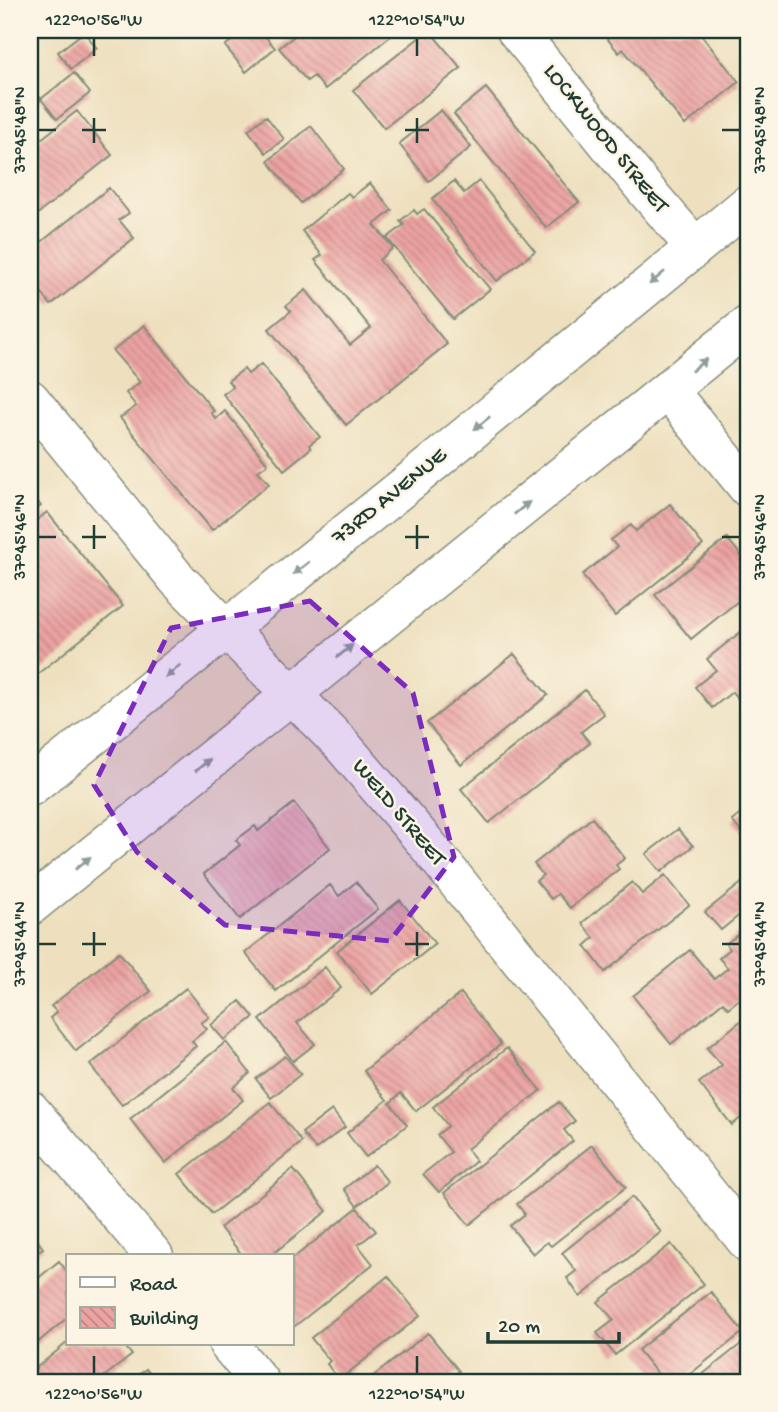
<svg xmlns="http://www.w3.org/2000/svg" width="778" height="1412" font-family="'Gochi Hand',sans-serif">
<defs>
<pattern id="building-back-hatch" width="6" height="6" patternUnits="userSpaceOnUse" patternTransform="scale(1.75)"><rect width="6" height="6" fill="#eca3a2"/><path d="M-1 5l2 2M0 0l6 6M5-1l2 2" fill="none" stroke="#bf8685"/></pattern>
</defs>
<rect width="100%" height="100%" fill="#fcf5e5"/>
<filter id="ink" filterUnits="userSpaceOnUse"><feTurbulence type="fractalNoise" baseFrequency=".0143" numOctaves="2"/><feDisplacementMap in="SourceGraphic" scale="14" xChannelSelector="R" yChannelSelector="G"/><feConvolveMatrix kernelMatrix="1 2 1 2 8 2 1 2 1" color-interpolation-filters="sRGB"/></filter>
<filter id="wash" filterUnits="userSpaceOnUse"><feTurbulence type="fractalNoise" baseFrequency=".00686" numOctaves="4" result="noise"/><feDisplacementMap in="SourceGraphic" scale="28" xChannelSelector="R" yChannelSelector="G"/><feGaussianBlur stdDeviation="1.57" result="paint"/><feColorMatrix in="noise" values="0 0 0 0 0 0 0 0 0 0 0 0 0 0 0 0 0 1.4 0 .05"/><feComposite in="paint" operator="in"/></filter>
<g filter="url(#wash)">
<rect width="100%" height="100%" fill="#eee0bf"/>
<g id="blocks">
<path fill="url(#building-back-hatch)" d="M245 30H260L275 48 246 72 225 46Z
M302 30H398L325 89 314 76 307 81 279 48Z
M429 30 461 68 384 128 353 90Z
M600 30H697L739 82 685 125 623 49 619 53Z
M84 32 97 48 71 69 58 52Z
M74 73 90 93 57 119 41 99Z
M30 85 41 99 30 109 35 115 30 119Z
M486 88 579 202 546 228 454 114Z
M441 110 471 147 429 181 399 144Z
M77 111 112 155 30 220V145L31 147Z
M266 116 284 139 266 153 248 130Z
M311 126 344 169 301 203 268 161Z
M454 181 464 193 479 181 535 251 497 281 432 199Z
M370 183 392 210 374 225 393 248 379 260 447 344 346 425 269 329 291 311 286 306 306 290 350 345 371 328 315 260 322 255 302 231 348 193 352 197Z
M109 188 129 213 119 220 134 238 51 305 30 278V251Z
M424 209 490 289 453 319 387 238 404 225 400 221 414 210 417 214Z
M144 325 214 411 211 413 216 419 225 411 268 464 258 471 269 484 212 530 120 418 136 406 126 393 140 382 113 351Z
M261 364 320 437 309 445 311 448 284 470 223 394 233 387 228 381 244 369 248 374Z
M30 492 41 506 30 515Z
M670 504 703 545 615 616 582 575 617 547 611 540 631 525 636 531Z
M47 512 123 606 30 680V526Z
M727 538 748 564V593L691 639 655 595Z
M748 626V697L742 703 732 692 712 708 695 687 716 670 707 659Z
M514 654 548 695 461 765 427 723Z
M585 690 604 714 581 732 590 743 489 823 461 789Z
M294 803 330 848 240 919 204 874 240 845 236 840 255 826 258 831Z
M748 808V840L732 821Z
M592 818 625 858 616 865 619 869 570 908 558 894 551 899 536 881 543 875 534 864Z
M678 829 693 846 661 872 646 854Z
M665 875 689 905 605 972 585 946 594 938 582 923 632 882 642 894Z
M748 878V908L721 930 705 912Z
M356 882 378 909 276 991 245 953 330 885 339 896Z
M400 900 435 944 372 994 337 951Z
M748 926V995L747 993 728 1008 723 1002 671 1044 633 996 690 950 714 979 728 968 719 958 730 949 726 944Z
M119 952 151 991 76 1051 50 1018 57 1012 51 1006Z
M325 967 341 988 297 1023 315 1044 293 1061 260 1020Z
M186 988 209 1017 201 1023 207 1029 192 1041 196 1046 122 1105 90 1065Z
M461 993 501 1044 416 1111 401 1093 390 1103 407 1125 366 1157 347 1133 387 1100 364 1071Z
M240 1001 254 1017 224 1040 211 1025Z
M748 1015V1112L732 1125 699 1083 722 1065 707 1048Z
M226 1042 250 1073 233 1088 243 1100 165 1163 130 1119Z
M507 1048 541 1090 467 1149 476 1161 439 1192 423 1174 451 1152 437 1135 448 1126 433 1107Z
M285 1056 301 1074 271 1098 256 1079Z
M270 1102 302 1142 212 1214 179 1174Z
M559 1102 575 1121 564 1130 573 1141 469 1225 444 1193Z
M332 1110 345 1127 316 1149 302 1133Z
M592 1145 626 1187 551 1246 547 1242 533 1254 510 1226 525 1214 517 1204Z
M374 1165 388 1182 357 1206 344 1189Z
M293 1169 327 1211 270 1256H243L220 1228Z
M632 1197 661 1232 580 1297 567 1278 576 1271 562 1253Z
M357 1208 376 1231 358 1245 373 1264 295 1326 292 1323V1259Z
M30 1231 43 1248 30 1258Z
M671 1244 704 1284 615 1355 597 1333 614 1320 598 1302Z
M59 1261 68 1273V1317L30 1349V1285Z
M388 1276 420 1316 339 1380 327 1364 330 1361 311 1338Z
M711 1292 743 1332 680 1382H664L638 1350Z
M428 1333 459 1371 446 1382H366Z
M746 1340 748 1342V1382H693Z
M68 1342 123 1344 132 1355 97 1382H31L30 1373Z
M146 1369 157 1382H130Z"/>
</g>
</g>
<g filter="url(#ink)">
<use href="#blocks" fill-opacity="0" stroke="#868e7a" stroke-width="2"/>
<g fill="none" stroke-linecap="round" stroke-linejoin="round">
<g stroke="#868e7a" stroke-width="41">
<path id="minor" d="M516 30 644 188 695 247
M668 390 748 488
M30 399 177 579 341 744 425 842 748 1243
M30 1110 154 1256
M228 1344 260 1382"/>
</g>
<g stroke="#868e7a" stroke-width="41">
<path id="major" d="M30 787 412 480 748 204
M30 906 748 325"/>
</g>
<use href="#minor" stroke="#fff" stroke-width="38"/>
<use href="#major" stroke="#fff" stroke-width="38"/>
</g>
<defs><path id="oneway-solid" d="M-6-.8H1V-3.2L6.5 0L1 3.2V.8H-6Z" transform="scale(1.75)"/></defs>
<g fill="#8f9e9a">
<use href="#oneway-solid" transform="translate(657 278) rotate(140)"/>
<use href="#oneway-solid" transform="translate(699 365) rotate(-39)"/>
<use href="#oneway-solid" transform="translate(482 423) rotate(141)"/>
<use href="#oneway-solid" transform="translate(522 508) rotate(-39)"/>
<use href="#oneway-solid" transform="translate(301 568) rotate(142)"/>
<use href="#oneway-solid" transform="translate(345 651) rotate(-39)"/>
<use href="#oneway-solid" transform="translate(173 671) rotate(141)"/>
<use href="#oneway-solid" transform="translate(203 765) rotate(-39)"/>
<use href="#oneway-solid" transform="translate(83 863) rotate(-39)"/>
</g>
</g>
<path fill="#7b2cbf" fill-opacity="0.2" stroke="#7b2cbf" stroke-width="5" stroke-dasharray="14 9" stroke-linejoin="round" d="M310 601 413 693 454 857 390 941 225 925 137 852 94 785 171 628Z"/>
<path fill="none" stroke="#1f3d34" stroke-width="2.5" d="M94 38V56M417 38V56M94 118V143M417 118V143M38 130H56M82 130H106M405 130H429M722 130H740M94 525V549M417 525V549M38 537H56M82 537H106M405 537H429M722 537H740M94 932V956M417 932V956M38 944H56M82 944H106M405 944H429M722 944H740M94 1356V1374M417 1356V1374"/>
<g text-anchor="middle" dominant-baseline="central" stroke-width="5" stroke-linejoin="round" paint-order="stroke">
<g font-size="23" fill="#1f3d34" stroke="#fcf5e5">
<text transform="translate(605 139) rotate(51)">LOCKWOOD STREET</text>
<text transform="translate(390 497) rotate(-39)">73RD AVENUE</text>
<text transform="translate(398 813) rotate(50)">WELD STREET</text>
</g>
</g>
<rect width="778" height="1412" fill="none" stroke="#fcf5e5" stroke-width="77"/>
<rect x="66" y="1254" width="228" height="91" fill="#fcf5e5" stroke="#a4ab9e" stroke-width="2"/>
<rect x="80" y="1277" width="35" height="10" fill="#ffffff" stroke="#a4ab9e" stroke-width="2"/>
<text x="130" y="1290" font-size="21" fill="#1f3d34">Road</text>
<rect x="80" y="1307" width="35" height="21" fill="url(#building-back-hatch)" stroke="#a4ab9e" stroke-width="2"/>
<text x="130" y="1324" font-size="21" fill="#1f3d34">Building</text>
<path d="M488 1332v10h131v-10" fill="none" stroke="#1f3d34" stroke-width="3.5"/>
<text x="498" y="1332" font-size="21" fill="#1f3d34" stroke="#fcf5e5" stroke-width="5" paint-order="stroke">20 m</text>
<rect x="38" y="38" width="702" height="1336" fill="none" stroke="#1f3d34" stroke-width="2.5"/>
<g font-size="18" text-anchor="middle" fill="#1f3d34">
<text x="94" y="25">122°10'56"W</text>
<text x="417" y="25">122°10'54"W</text>
<text transform="translate(19 130) rotate(-90)" y="6">37°45'48"N</text>
<text transform="translate(759 130) rotate(-90)" y="6">37°45'48"N</text>
<text transform="translate(19 537) rotate(-90)" y="6">37°45'46"N</text>
<text transform="translate(759 537) rotate(-90)" y="6">37°45'46"N</text>
<text transform="translate(19 944) rotate(-90)" y="6">37°45'44"N</text>
<text transform="translate(759 944) rotate(-90)" y="6">37°45'44"N</text>
<text x="94" y="1399">122°10'56"W</text>
<text x="417" y="1399">122°10'54"W</text>
</g>
</svg>
